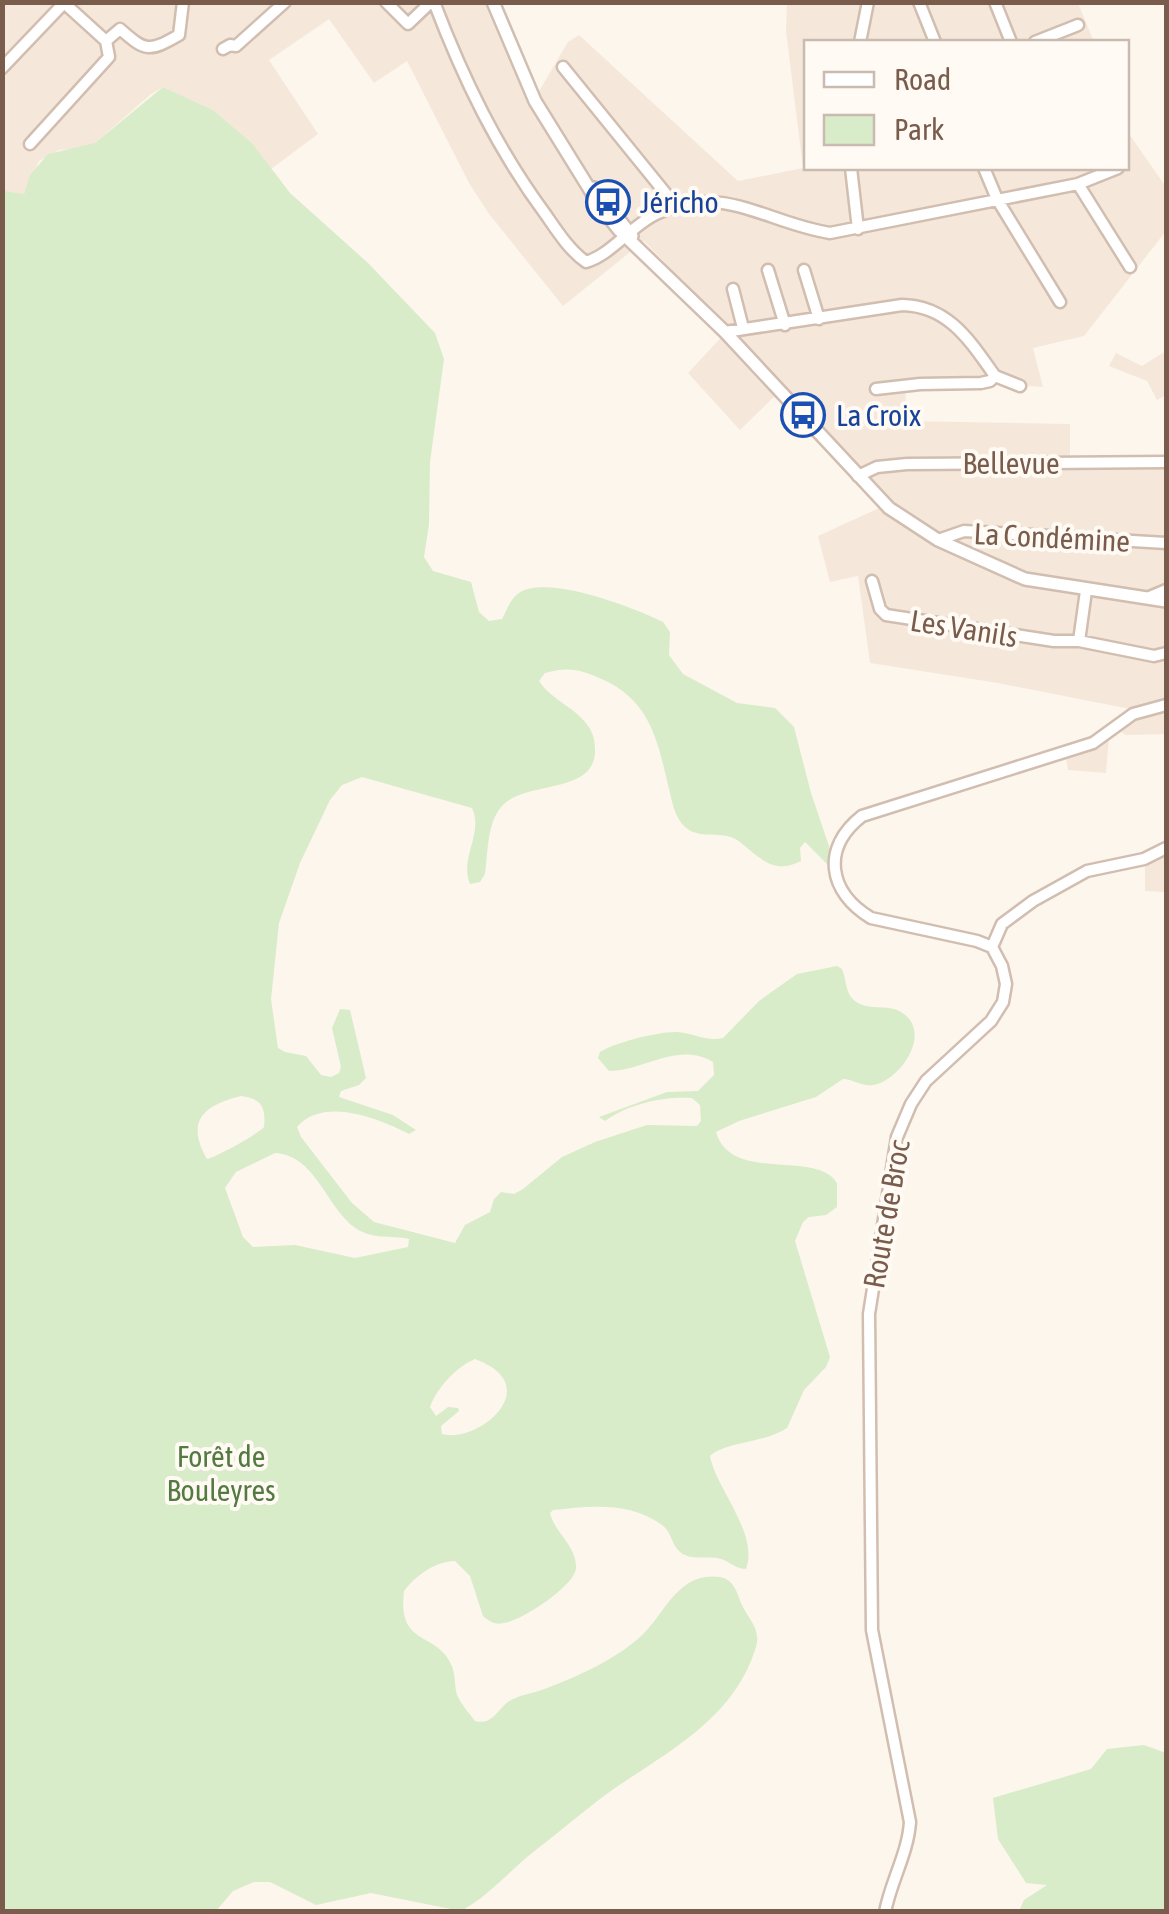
<svg xmlns="http://www.w3.org/2000/svg" width="1169" height="1914" font-family="'Asap Condensed',sans-serif">
<rect width="100%" height="100%" fill="#fdf6ec"/>
<path fill="#f5e8da" d="M3 3H488L532 103 568 42 579 35 738 181 803 168 786 31 787 3H1078L1094 42H806V168H1126L1127 131 1166 187V231L1084 336 1033 348 1043 387 981 383 906 386 905 421 1070 424V462H1166V734L1126 735 1119 731 1109 739 1106 773 1068 770 1065 751 1094 740 1131 712 1130 709 998 683 870 663 858 576 830 582 818 536 890 503 782 389 740 430 688 373 729 329 644 241 563 306 489 214 469 183 407 61 374 83 329 19 269 60 318 134 271 169 252 143 213 110 163 87 150 95 95 143 83 148 59 150 39 161 24 194 9 195 3 191Z
M1166 351V395L1157 400 1147 381 1109 366 1116 353 1142 366Z
M1166 846V892L1145 891V857Z"/>
<path fill="#d8ecc9" fill-rule="evenodd" d="M163 87 213 110 252 143 290 193 368 263 435 333 444 359 430 462 429 524 424 557 433 571 471 582 479 612 489 621 502 619C507 610 510 599 519 593 548 574 634 608 663 622L670 632 669 655 683 674 737 703 775 708 794 727 811 793 831 852 830 863 827 864 805 842 800 848 801 861C774 875 760 858 740 842 723 828 698 842 683 825 674 815 672 801 669 789 658 742 651 702 604 680 581 670 570 666 545 673L539 681C552 701 578 708 590 729 594 736 595 743 595 751 595 795 525 780 502 806 487 822 488 853 485 874L480 882 470 884C459 858 484 833 472 808L362 777 342 785 330 800 300 863 279 923 271 999 278 1048 285 1052 306 1056 321 1075 331 1077 339 1073 341 1067 332 1028 340 1009 350 1010 366 1078 359 1085 341 1091 339 1097 393 1115 416 1130 409 1134C379 1119 324 1096 297 1127L301 1137 352 1203 374 1222 455 1243 465 1225 490 1212 494 1199 501 1192 514 1194 523 1189 562 1157 595 1142 647 1125 697 1126 701 1121 700 1105 692 1098C664 1096 628 1104 605 1121L599 1117 667 1092 698 1091 714 1075 713 1062C679 1041 643 1071 609 1071L598 1058 600 1052C613 1043 660 1031 677 1032 693 1033 706 1042 723 1038L759 1001 797 974 837 966 842 969C847 981 845 996 858 1003 872 1011 890 1003 904 1014 932 1035 899 1081 873 1085 862 1087 853 1079 843 1079L816 1097 739 1121 716 1132C731 1184 816 1149 837 1183V1207L826 1215 809 1217 803 1222 795 1241 830 1357 826 1367 804 1390 787 1428C765 1443 725 1442 710 1456 716 1489 759 1533 746 1569 734 1569 729 1560 717 1558 705 1556 689 1561 679 1551 671 1543 671 1531 662 1525 630 1501 589 1506 553 1510L550 1513C554 1532 577 1546 576 1568 575 1586 521 1621 504 1623 495 1625 490 1622 483 1616L470 1576 455 1561C436 1561 415 1576 404 1591 397 1647 436 1631 451 1664 456 1674 454 1685 457 1695 461 1704 469 1713 475 1721 494 1726 497 1708 511 1700 522 1694 535 1693 547 1688 577 1677 616 1659 640 1637 665 1615 677 1571 720 1577 735 1580 737 1594 742 1605 749 1620 761 1629 756 1647 735 1717 671 1750 615 1788 588 1807 563 1829 537 1849 511 1869 490 1895 461 1911L371 1893 316 1905 270 1882H254L233 1891 216 1911 3 1912V191L24 194 30 175 48 154 95 143ZM241 1096C261 1099 266 1106 264 1127 258 1134 215 1158 207 1159 185 1121 204 1105 241 1096ZM275 1153C315 1155 326 1206 354 1227 371 1240 390 1235 409 1239L408 1247 355 1258 295 1245 253 1247 243 1237 225 1188 236 1172ZM475 1359C548 1386 478 1444 442 1434L441 1426 459 1411 458 1408 448 1407 436 1416 430 1407C437 1388 456 1367 475 1359Z
M1144 1745 1166 1753V1911H1019L1024 1900 1047 1885 1026 1883 998 1839 993 1798 1091 1769 1107 1749Z"/>
<g fill="none" stroke-linecap="round" stroke-linejoin="round">
<g stroke="#d1beb0" stroke-width="15">
<path id="minor" d="M386 2 408 24 431 2
M434 2C463 78 497 149 546 215 557 231 570 251 586 262 612 254 631 226 656 214 723 182 766 223 830 233L1078 184 1118 168
M919 2 935 42
M995 2 1011 42
M106 41 120 29C146 52 149 52 179 35L183 2
M860 42 868 2
M1035 42 1078 25
M223 49 230 45 236 46 285 2
M563 67 675 205
M2 68 64 3
M30 144 109 57 106 41 63 2
M851 168 858 229
M984 168 997 199 1060 302
M1078 184 1130 267
M768 270 785 325
M804 270 819 319
M733 289 743 328
M725 332 902 305C949 306 970 341 995 376L990 381 981 383 920 384 876 389
M995 376 1020 386
M858 476 877 467 907 464 1166 462
M938 540 964 531 1166 543
M872 581 880 609 886 615 1054 641H1079L1086 591
M1147 598 1166 590
M1079 641 1154 656 1166 653
M992 947 1002 924 1033 901 1087 871 1144 859 1166 848
M885 1912C891 1881 908 1853 910 1822L872 1630 869 1314 897 1137 911 1104 926 1081 991 1021 1003 1002 1006 984 1002 966 992 947 977 941 871 918C828 892 821 848 862 816L1093 743 1133 714 1166 705"/>
</g>
<g stroke="#d1beb0" stroke-width="16">
<path id="tertiary" d="M493 2 535 101 600 206 619 230 725 332 889 508 938 540 1025 579 1166 601
M594 188 632 236"/>
</g>
<use href="#minor" stroke="#fff" stroke-width="10"/>
<use href="#tertiary" stroke="#fff" stroke-width="11"/>
</g>
<defs>
<g id="bus-ring" transform="scale(2.25)"><circle r="9.5" fill="#fffaf3" stroke="#1a4fb4" stroke-width="1.5"/><path d="M-5-6H5V4H4V6H2V4H-2V6H-4V4H-5ZM-3.5-4V0h7V-4ZM-3.5 1.2v1.5H-2V1.2ZM2 1.2v1.5H3.5V1.2Z" fill="#1a4fb4"/></g>
</defs>
<g fill-rule="evenodd">
<use href="#bus-ring" x="608" y="202"/>
<use href="#bus-ring" x="803" y="415"/>
</g>
<g text-anchor="middle" dominant-baseline="central" stroke-width="8" stroke-linejoin="round" paint-order="stroke">
<g font-size="30" fill="#164399" stroke="#fffaf3" text-anchor="start">
<text x="640" y="202">Jéricho</text>
<text x="836" y="415">La Croix</text>
</g>
<g font-size="30" fill="#7a5c4d" stroke="#fffaf3">
<text x="1011" y="463">Bellevue</text>
<text transform="translate(1052 537) rotate(3)">La Condémine</text>
<text transform="translate(964 628) rotate(9)">Les Vanils</text>
<text transform="translate(886 1214) rotate(-80)">Route de Broc</text>
</g>
<g font-size="30" fill="#537a41" stroke="#fffaf3">
<text x="221" y="1456">Forêt de<tspan x="221" dy="34">Bouleyres</tspan></text>
</g>
</g>
<rect width="1169" height="1914" fill="none" stroke="#7a5c4d" stroke-width="10"/>
<rect x="804" y="40" width="325" height="130" fill="#fffaf3" stroke="#cabbb1" stroke-width="2.5"/>
<rect x="824" y="72" width="50" height="15" fill="#ffffff" stroke="#cabbb1" stroke-width="2.5"/>
<text x="894" y="90" font-size="30" fill="#7a5c4d">Road</text>
<rect x="824" y="115" width="50" height="30" fill="#d8ecc9" stroke="#cabbb1" stroke-width="2.5"/>
<text x="894" y="140" font-size="30" fill="#7a5c4d">Park</text>
</svg>
